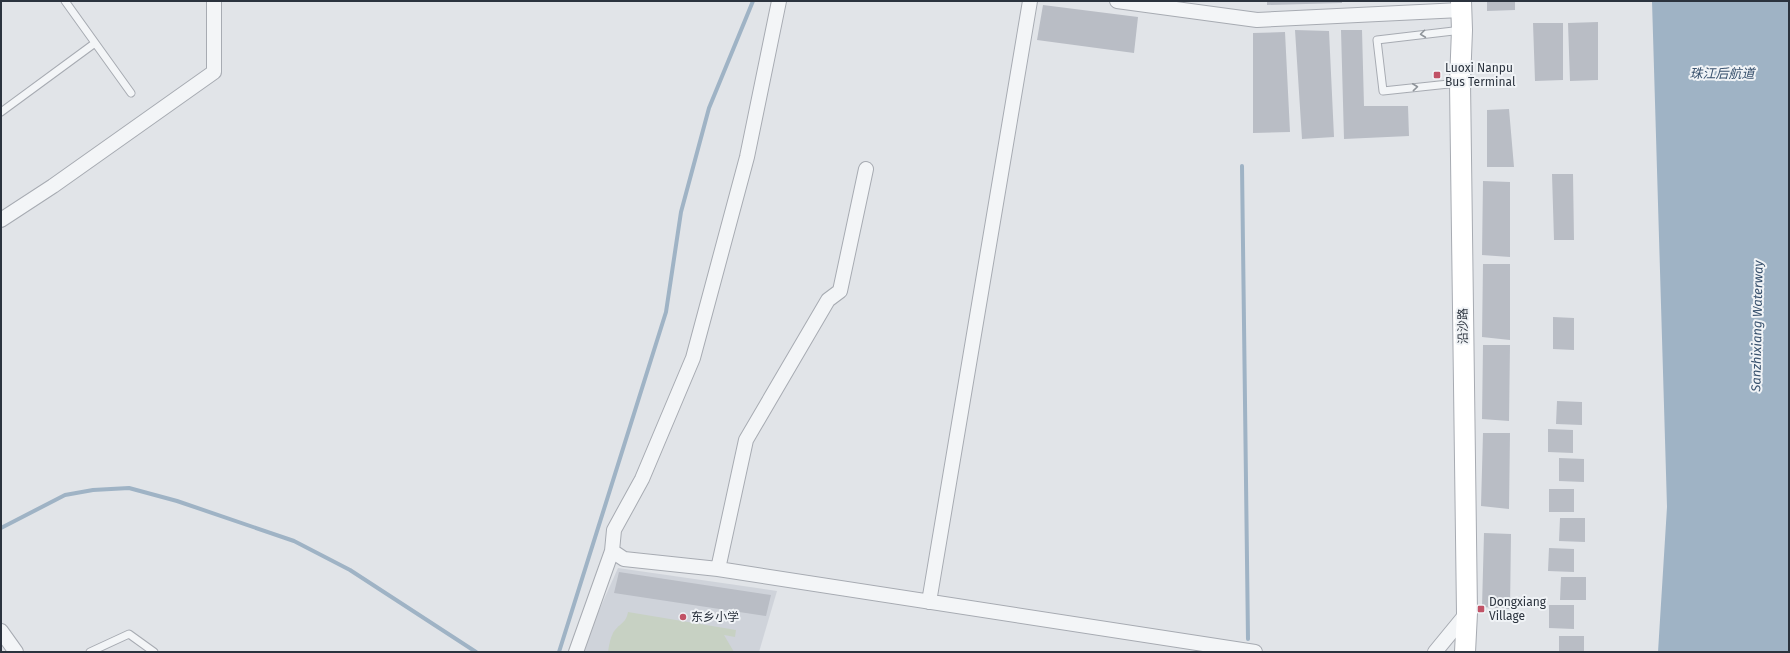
<svg xmlns="http://www.w3.org/2000/svg" width="1790" height="653" font-family="'Fira Sans','Noto Sans SC',sans-serif">
<rect width="100%" height="100%" fill="#e1e4e8"/>
<path fill="#cfd3da" d="M618 568 777 591 759 652H584L585 642Z"/>
<path fill="#c7d1c3" d="M628 612 736 630 735 637 724 635 734 652H608C609 645 610 639 613 633 619 623 626 624 628 612Z"/>
<path fill="#9fb3c5" d="M1652 1H1789V652H1658L1667 507Z"/>
<g fill="none" stroke-linecap="round" stroke-linejoin="round">
<path stroke="#9fb3c5" stroke-width="4" d="M1242 166 1248 639
M1 528 65 495 93 490 129 488 177 501 294 541 350 570 476 652
M559 652 666 312 681 212 709 108 753 1"/>
</g>
<path fill="#b9bdc5" d="M1267 1H1342V3L1267 5Z
M1487 1H1515V10L1487 11Z
M1043 5 1138 17 1134 53 1037 40Z
M1598 22V80L1570 81 1568 23Z
M1533 23H1563V80L1535 81Z
M1295 30 1329 31 1334 137 1302 139Z
M1341 30H1362L1364 106H1408L1409 136 1344 139Z
M1285 32 1290 132 1253 133V33Z
M1509 109 1514 167H1487V110Z
M1552 174H1573L1574 240H1554Z
M1483 181 1510 182V257L1482 255Z
M1483 264H1510V340L1482 337Z
M1553 317 1574 318V350L1553 349Z
M1483 345H1510L1509 421 1482 419Z
M1557 401 1582 402V425L1556 424Z
M1548 429 1573 430V453L1548 452Z
M1483 433H1510L1509 509 1481 506Z
M1559 458 1584 459V482L1559 481Z
M1549 489H1574V512H1549Z
M1560 518H1585V542L1559 541Z
M1484 533 1511 534 1510 609 1482 607Z
M1549 548 1574 549V572L1548 571Z
M619 572 771 595 766 616 614 593Z
M1561 577H1586V600H1560Z
M1549 605H1574V629L1549 628Z
M1559 636H1584V652H1559Z"/>
<g fill="none" stroke-linecap="round" stroke-linejoin="round">
<g stroke="#a7abb2" stroke-width="9">
<path id="lane" d="M65 1 131 93
M1458 83 1383 91 1377 40 1462 30
M1 112 95 43
M90 652 129 634 154 652"/>
</g>
<g stroke="#a7abb2" stroke-width="16">
<path id="street" d="M779 1 747 157 693 358 642 479 614 530 612 551 624 559 718 569 1255 652
M1117 1 1257 20 1461 10
M1 220 53 186 214 72V1
M718 569 746 440 828 300 840 291 866 169
M929 602 1030 1
M1 631 16 652
M576 652 612 551
M1435 652 1467 613"/>
</g>
<g stroke="#a7abb2" stroke-width="22">
<path id="secondary" d="M1461 1 1462 30 1460 82 1467 613 1465 652"/>
</g>
<use href="#lane" stroke="#f3f5f7" stroke-width="7"/>
<use href="#street" stroke="#f3f5f7" stroke-width="14"/>
<use href="#secondary" stroke="#fff" stroke-width="20"/>
</g>
<defs><path id="oneway-chevron" d="M-2-3.5L2.5 0L-2 3.5" fill="none" stroke-width="1.6" stroke-linecap="round" stroke-linejoin="round"/></defs>
<g stroke="#8f949a">
<use href="#oneway-chevron" transform="translate(1423 34) rotate(173)"/>
<use href="#oneway-chevron" transform="translate(1415 87) rotate(-6)"/>
</g>
<g fill="#c15266" stroke="#f0f3f6" stroke-width="1.5">
<rect x="1433" y="71" width="8" height="8" rx="2"/>
<rect x="1477" y="605" width="8" height="8" rx="2"/>
<circle cx="683" cy="617" r="4"/>
</g>
<g text-anchor="middle" dominant-baseline="central" stroke-width="4" stroke-linejoin="round" paint-order="stroke">
<g font-size="12" fill="#2b333e" stroke="#f0f3f6" text-anchor="start">
<text x="1445" y="68">Luoxi Nanpu<tspan x="1445" dy="14">Bus Terminal</tspan></text>
<text x="1489" y="602">Dongxiang<tspan x="1489" dy="14">Village</tspan></text>
<text x="691" y="617">东乡小学</text>
</g>
<g font-size="12" fill="#2b333e" stroke="#f0f3f6">
<text transform="translate(1463 326) rotate(-91)">沿沙路</text>
</g>
<g font-size="13" font-style="italic" fill="#39526e" stroke="#f0f3f6">
<text x="1722" y="73">珠江后航道</text>
<text transform="translate(1757 326) rotate(-89)">Sanzhixiang Waterway</text>
</g>
</g>
<rect width="1790" height="653" fill="none" stroke="#2b333e" stroke-width="4"/>
</svg>
